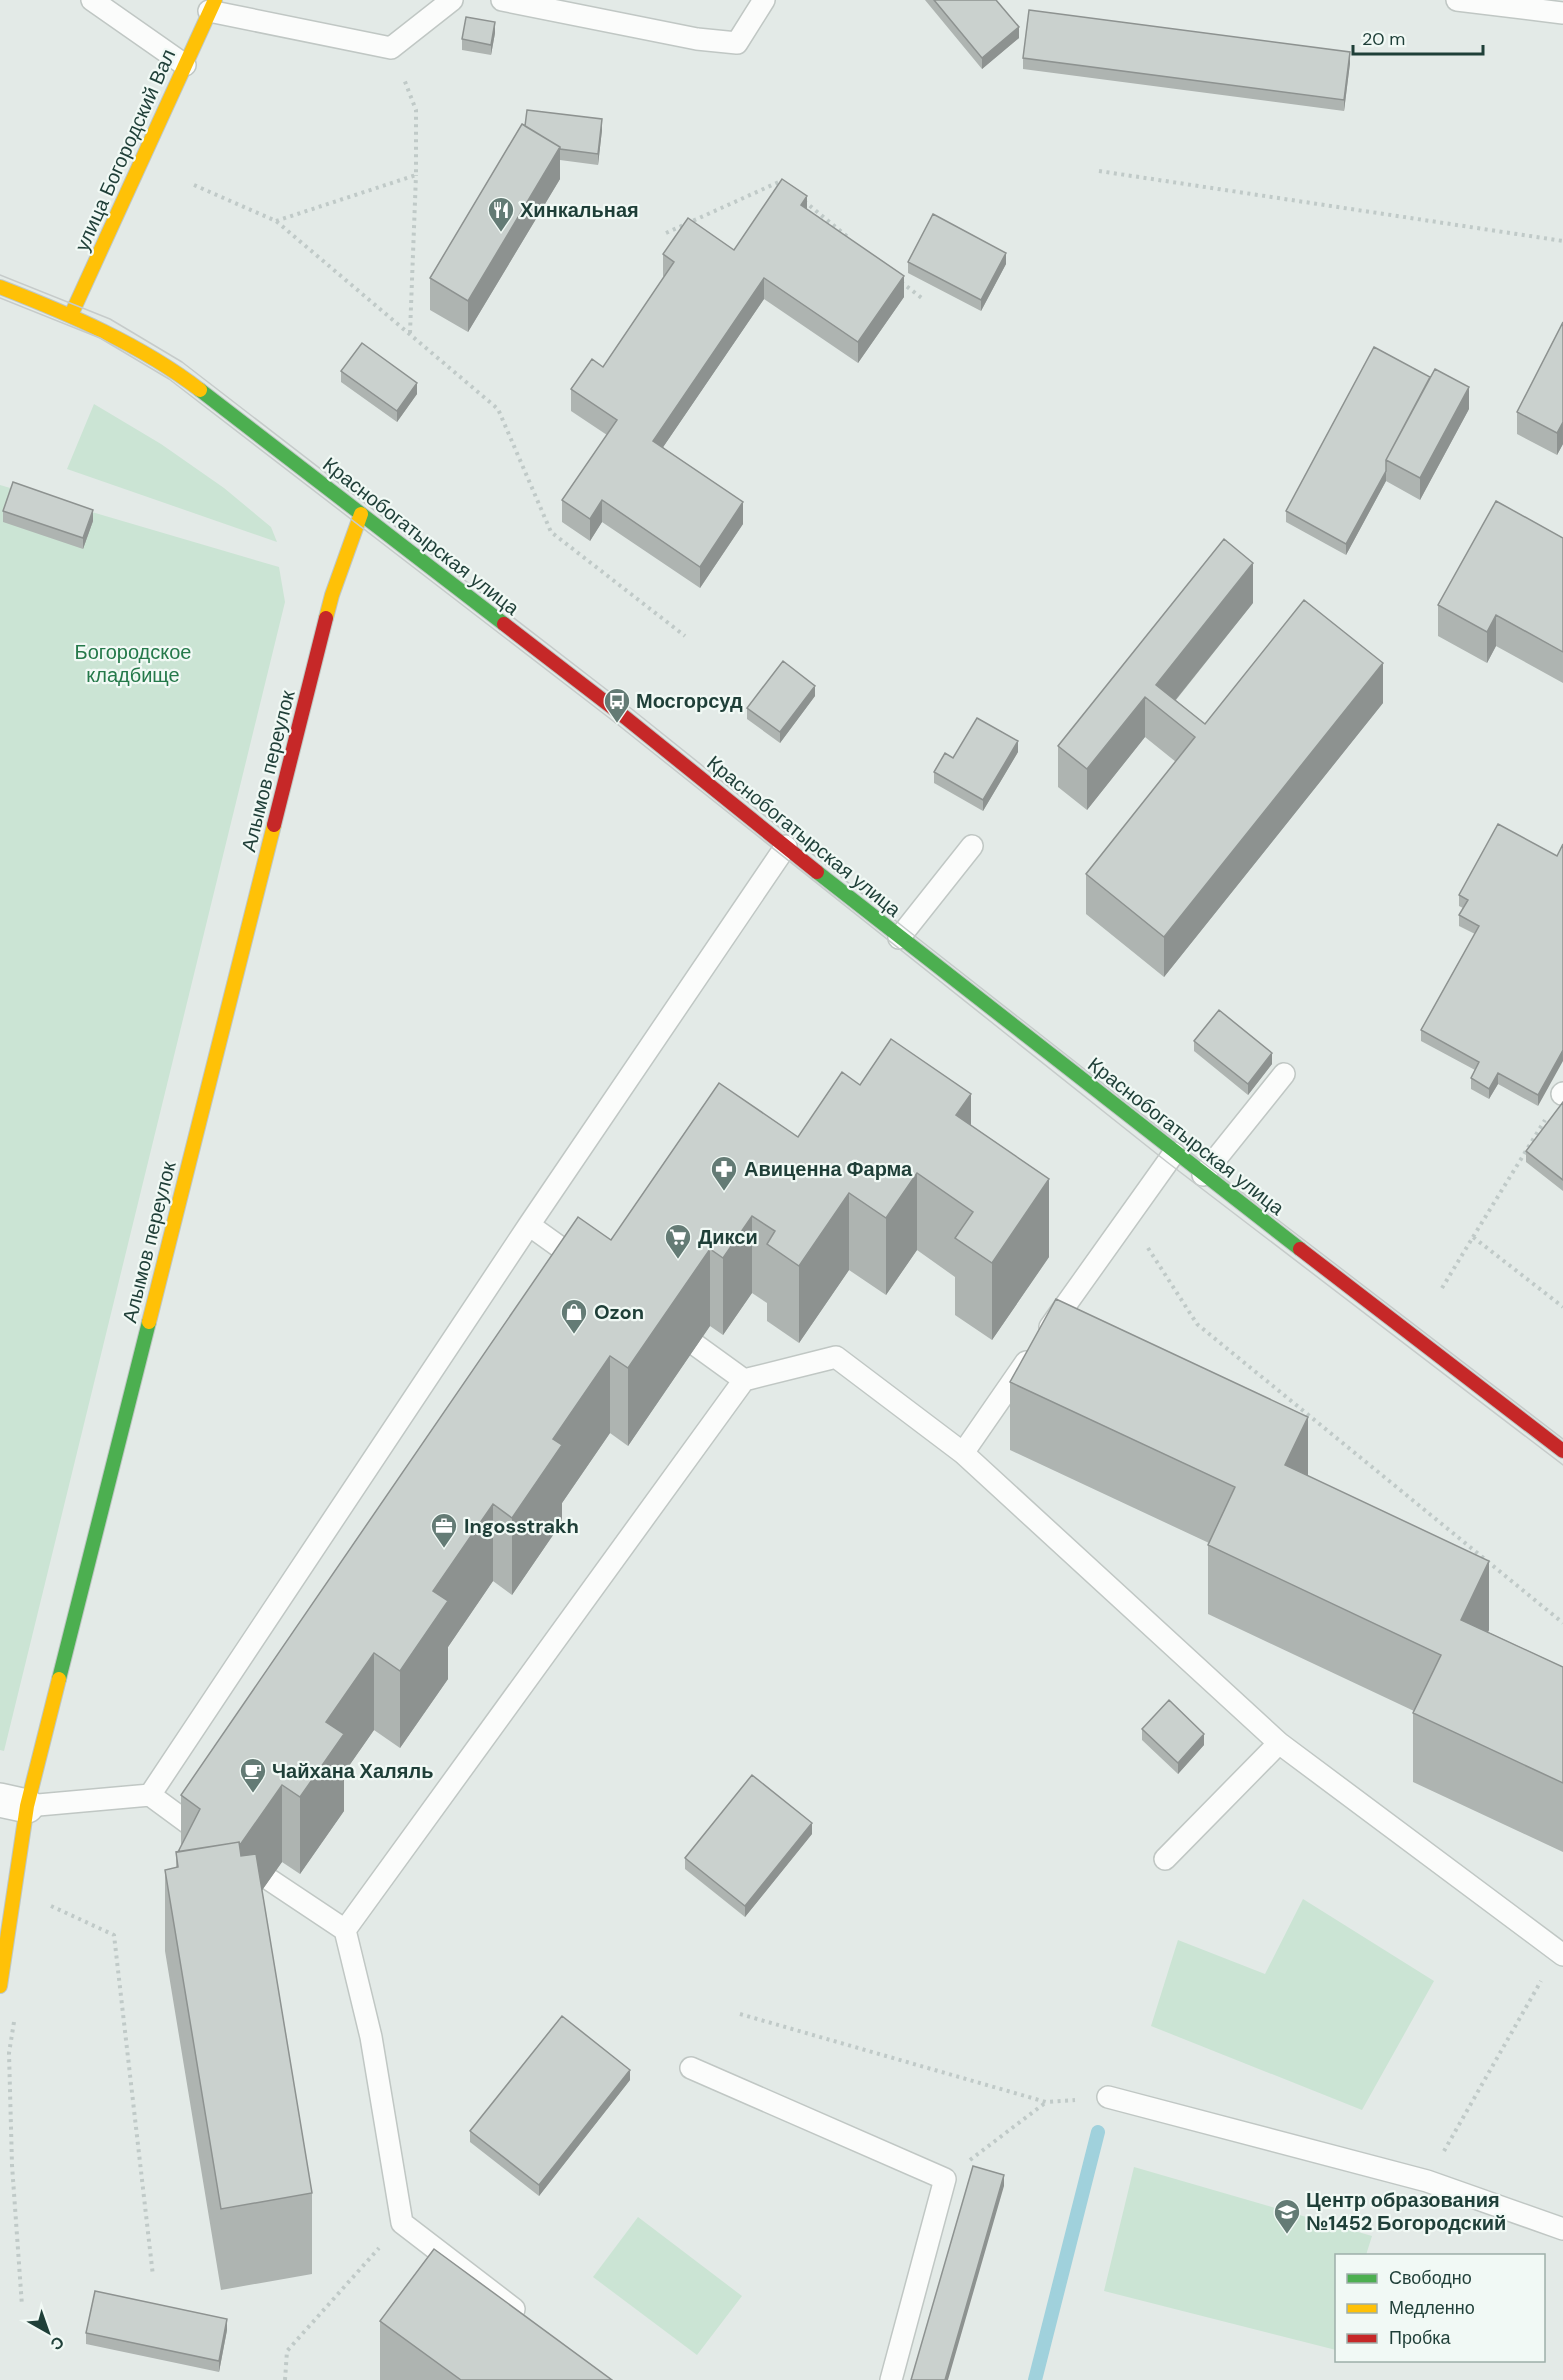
<svg xmlns="http://www.w3.org/2000/svg" width="1563" height="2380" font-family="'DM Sans',sans-serif">
<rect width="100%" height="100%" fill="#e3eae7"/>
<path fill="#cbe4d4" d="M94 404 161 444 224 488 271 527 277 542 67 469Z
M0 485 279 567 285 602 4 1751 0 1750Z
M1303 1899 1434 1981 1362 2110 1151 2026 1178 1940 1265 1974Z
M1134 2167 1372 2236 1366 2255 1336 2256V2350L1104 2291Z
M638 2217 742 2296 697 2355 593 2277Z"/>
<g fill="none" stroke-linecap="round" stroke-linejoin="round">
<path stroke="#a0d1dc" stroke-width="14" d="M1035 2380 1098 2132"/>
<g stroke="#c0c7c4" stroke-width="24">
<path id="lane" d="M92 0 185 65
M502 0 697 39 737 43 764 0
M1457 0 1563 13
M209 11 391 48 452 0
M899 938 972 846
M1562 1094 1563 1093
M1203 1175 1284 1074
M529 1225 582 1263
M1050 1327 1174 1153
M697 1346 744 1380
M963 1453 1026 1362
M150 1795 203 1834
M27 1806 150 1795 529 1225 786 846
M1165 1859 1279 1743
M270 1880 345 1930
M691 2068 945 2179 891 2380
M1108 2097 1427 2181 1563 2229
M514 2309 402 2223 371 2037 345 1930 744 1380 836 1357 963 1453 1279 1743 1563 1955"/>
</g>
<g stroke="#c0c7c4" stroke-width="36">
<path id="street" d="M0 1800 27 1806"/>
</g>
<g stroke="#bec7c4" stroke-width="16">
<path id="fast" d="M200 390 504 624
M817 872 1300 1249
M59 1679 149 1322"/>
</g>
<g stroke="#bec7c4" stroke-width="16">
<path id="slow" d="M0 287C69 314 140 344 200 390
M71 315 215 0
M326 618 332 595 361 514
M149 1322 274 825
M0 1986 27 1806 59 1679"/>
</g>
<g stroke="#bec7c4" stroke-width="16">
<path id="jam" d="M504 624 626 718 817 872
M274 825 326 618
M1300 1249 1563 1451"/>
</g>
<path stroke="#c0cac8" stroke-width="4" stroke-dasharray="3 4.5" stroke-linecap="butt" d="M1099 171 1563 241
M194 185 276 221 498 409 551 532 685 636
M804 201 849 238
M276 221 416 175V110L404 79
M666 233 781 181 783 183
M901 282 923 299
M410 333 416 175
M1473 1237 1545 1120
M1148 1248 1197 1324 1563 1623
M1442 1288 1473 1237 1563 1307
M51 1906 114 1935 153 2276
M740 2014 1046 2102 1075 2100
M14 2022 9 2053 12 2165 22 2306
M1444 2151 1541 1981
M970 2160 1045 2103
M285 2380 287 2351 379 2248"/>
<use href="#lane" stroke="#fbfcfb" stroke-width="21"/>
<use href="#street" stroke="#fbfcfb" stroke-width="33"/>
<use href="#fast" stroke="#4caf50" stroke-width="14"/>
<use href="#slow" stroke="#ffc107" stroke-width="14"/>
<use href="#jam" stroke="#c62828" stroke-width="14"/>
<path stroke="#c6cbca" stroke-width="1.5" d="M0 275 110 319 182 362 633 710 906 929 1209 1167 1563 1439
M0 298 100 338 169 379 617 724 1167 1162 1563 1465"/>
</g>
<path fill="#aeb4b1" d="M925 0H996L1019 38 982 69Z
M495 33 491 55 462 50V39Z
M1023 58 1350 63 1344 111 1023 69Z
M525 126 602 130 598 165 560 160V179L468 332 430 310V278Z
M807 209 904 297 858 363 764 299 663 447 743 524 700 588 602 522 590 541 562 522V500L607 435 571 411V389L603 367 664 277 663 276V254L734 250Z
M908 262 1006 264 981 311 908 273Z
M1563 322V444L1557 455 1517 434V412Z
M341 371 417 394 397 422 341 382Z
M1469 409 1420 500 1386 481 1346 555 1286 522V511Z
M3 511 93 521 83 549 3 522Z
M1563 538V683L1496 646 1487 663 1438 636V605Z
M1253 603 1176 700 1205 724 1383 703 1164 977 1086 914V874L1176 762 1145 737 1087 810 1058 787V746Z
M815 696 780 743 747 719V708Z
M1018 752 983 811 934 783V772L953 758Z
M1557 856 1538 1106 1498 1084 1489 1099 1471 1089V1078L1475 1070 1421 1041V1030L1475 934 1459 926V915L1463 908 1459 906V895Z
M1194 1041 1272 1064 1248 1095 1194 1051Z
M860 1085 971 1125 1049 1257 992 1340 955 1315V1277L917 1250 886 1295 849 1270 799 1343 767 1321V1303L752 1293 723 1335 710 1326 628 1446 610 1433 562 1503V1522L512 1595 493 1581 448 1647V1679L400 1748 374 1730 344 1773V1811L300 1874 282 1862 262 1890 312 2193V2274L221 2290 165 1951V1870L176 1868V1852H178L181 1847V1795L611 1240 798 1137Z
M1563 1102V1191L1526 1162V1151Z
M1010 1382 1308 1476 1489 1630 1488 1632 1563 1667V1852L1413 1782V1713L1414 1711 1208 1614V1545L1209 1543 1010 1450Z
M1142 1729 1204 1745 1178 1774 1142 1740Z
M812 1834 745 1917 685 1869V1858Z
M630 2080 539 2196 470 2142V2131Z
M380 2321 612 2380H380Z
M227 2330 219 2372 86 2344V2333Z"/>
<path fill="#8d9290" d="M495 22V33L491 55V45Z
M1019 27V38L982 69V58Z
M1350 52V63L1344 111V100Z
M602 119V130L598 165V154Z
M560 147V179L468 332V301Z
M807 196V217L801 205Z
M1006 253V264L981 311V300Z
M904 276V297L858 363V342Z
M764 278V299L653 462V441Z
M417 383V394L397 422V411Z
M1469 387V409L1420 500V478Z
M1563 422V444L1557 455V433Z
M1386 471V481L1346 555V544Z
M602 500V522L590 541V519Z
M743 502V524L700 588V567Z
M93 510V521L83 549V538Z
M1253 563V603L1165 713 1156 685Z
M1496 615V646L1487 663V632Z
M1383 663V703L1164 977V937Z
M815 686V696L780 743V732Z
M1145 697V737L1087 810V769Z
M1018 741V752L983 811V800Z
M1563 1050V1061L1538 1106V1095Z
M1272 1053V1064L1248 1095V1084Z
M1498 1073V1084L1489 1099V1089Z
M971 1094V1171L956 1115Z
M917 1173V1250L886 1295V1218Z
M1049 1179V1257L992 1340V1263Z
M849 1193V1270L799 1343V1266Z
M752 1216V1293L723 1335V1258Z
M710 1249V1326L628 1446V1368Z
M610 1356V1433L562 1503V1522L512 1595V1518L553 1439Z
M1308 1417V1485L1285 1465Z
M493 1504V1581L448 1647V1679L400 1748V1671L433 1591Z
M1489 1561V1630L1461 1688V1620Z
M374 1653V1730L344 1773V1811L300 1874V1797L326 1722Z
M1204 1734V1745L1178 1774V1763Z
M282 1785V1862L239 1923V1846Z
M812 1823V1834L745 1917V1906Z
M630 2070V2080L539 2196V2185Z
M1004 2175V2186L948 2380H945Z
M227 2319V2330L219 2372V2361Z"/>
<path fill="#cad1ce" stroke="#8d9290" stroke-width="1.5" d="M934 0H996L1019 27 982 58Z
M1029 10 1350 52 1344 100 1023 58Z
M466 17 495 22 491 45 462 39Z
M527 110 602 119 598 154 560 149V147L525 126Z
M522 124 560 147 468 301 430 278Z
M782 179 807 196 801 205 904 276 858 342 764 278 653 441 743 502 700 567 602 500 590 519 562 500 617 420 571 389 592 359 603 367 674 262 663 254 688 218 734 250Z
M933 214 1006 253 981 300 908 262Z
M1563 322V422L1557 433 1517 412Z
M362 343 417 383 397 411 341 371Z
M1374 347 1430 377 1386 460V471L1346 544 1286 511Z
M1435 369 1469 387 1420 478 1386 460Z
M13 482 93 510 83 538 3 511Z
M1496 501 1563 538V652L1496 615 1487 632 1438 605Z
M1224 539 1253 563 1156 685 1205 724 1304 600 1383 663 1164 937 1086 874 1195 737 1145 697 1087 769 1058 746Z
M783 661 815 686 780 732 747 708Z
M977 718 1018 741 983 800 934 772 945 753 953 758Z
M1498 824 1557 856 1563 844V1050L1538 1095 1498 1073 1489 1089 1471 1078 1479 1062 1421 1030 1479 926 1459 915 1468 900 1459 895Z
M1219 1010 1272 1053 1248 1084 1194 1041Z
M891 1039 971 1094 956 1115 1049 1179 992 1263 955 1238 973 1212 917 1173 886 1218 849 1193 799 1266 767 1244 775 1231 752 1216 723 1258 710 1249 628 1368 610 1356 553 1439 562 1445 512 1518 493 1504 433 1591 448 1601 400 1671 374 1653 326 1722 344 1734 300 1797 282 1785 240 1845 239 1842 178 1852 200 1809 181 1795 578 1217 611 1240 719 1083 798 1137 842 1072 860 1085Z
M1563 1102V1180L1526 1151Z
M1056 1299 1308 1417 1285 1465 1489 1561 1461 1620 1563 1667V1783L1413 1713 1441 1655 1208 1545 1235 1487 1010 1382Z
M1169 1700 1204 1734 1178 1763 1142 1729Z
M752 1775 812 1823 745 1906 685 1858Z
M239 1842 241 1856 256 1854 312 2193 221 2209 165 1870 178 1867 176 1852Z
M562 2016 630 2070 539 2185 470 2131Z
M973 2166 1004 2175 945 2380H911Z
M434 2249 612 2380H461L380 2321Z
M95 2291 227 2319 219 2361 86 2333Z"/>
<defs>
<g id="restaurant-pin" transform="scale(1.35)"><path d="M0 17L-7.5 6A9.5 9.5 0 1 1 7.5 6Z" fill="#647b75" stroke="#f1f9f5"/><path d="M-5-6h1v4h1v-4h1v4h1v-4h1v5L-1.5 .5V6h-2V.5L-5-1ZM5-6V6H3V1.5H1.5Q1.5-4 5-6Z" fill="#fff"/></g>
<g id="bus-pin" transform="scale(1.35)"><path d="M0 17L-7.5 6A9.5 9.5 0 1 1 7.5 6Z" fill="#647b75" stroke="#f1f9f5"/><path d="M-5-6H5V4H4V6H2V4H-2V6H-4V4H-5ZM-3.5-4V0h7V-4ZM-3.5 1.2v1.5H-2V1.2ZM2 1.2v1.5H3.5V1.2Z" fill="#fff"/></g>
<g id="pharmacy-pin" transform="scale(1.35)"><path d="M0 17L-7.5 6A9.5 9.5 0 1 1 7.5 6Z" fill="#647b75" stroke="#f1f9f5"/><path d="M-2-6h4v4h4v4h-4v4h-4v-4h-4v-4h4Z" fill="#fff"/></g>
<g id="supermarket-pin" transform="scale(1.35)"><path d="M0 17L-7.5 6A9.5 9.5 0 1 1 7.5 6Z" fill="#647b75" stroke="#f1f9f5"/><path d="M-6-5.5h2.5l.6 2H6L4.5 2H-2.5L-4.4-4H-6ZM-1.5 3.2a1.3 1.3 0 1 0 .1 0ZM3 3.2a1.3 1.3 0 1 0 .1 0Z" fill="#fff"/></g>
<g id="shop-pin" transform="scale(1.35)"><path d="M0 17L-7.5 6A9.5 9.5 0 1 1 7.5 6Z" fill="#647b75" stroke="#f1f9f5"/><path d="M-5-2.5h2.3a2.7 3.5 0 0 1 5.4 0H5L5.5 6h-11ZM-1.5-2.5h3a1.5 2.3 0 0 0-3 0Z" fill="#fff"/></g>
<g id="office-pin" transform="scale(1.35)"><path d="M0 17L-7.5 6A9.5 9.5 0 1 1 7.5 6Z" fill="#647b75" stroke="#f1f9f5"/><path d="M-6-3h4V-5.5h4V-3h4V5H-6ZM-1-4.5V-3h2v-1.5ZM-6 0V1H6V0Z" fill="#fff"/></g>
<g id="cafe-pin" transform="scale(1.35)"><path d="M0 17L-7.5 6A9.5 9.5 0 1 1 7.5 6Z" fill="#647b75" stroke="#f1f9f5"/><path d="M-5.5-4.5H6V0H3Q3 3.5 0 3.5H-2.5Q-5.5 3.5-5.5 0ZM3-3.2v2h1.7v-2ZM-6 4.5H4V6H-6Z" fill="#fff"/></g>
<g id="school-pin" transform="scale(1.35)"><path d="M0 17L-7.5 6A9.5 9.5 0 1 1 7.5 6Z" fill="#647b75" stroke="#f1f9f5"/><path d="M0-5L7-2L0 1L-7-2ZM-4 1L0 2.5L4 1V4Q0 6-4 4Z" fill="#fff"/></g>
</defs>
<g fill-rule="evenodd">
<use href="#restaurant-pin" x="501" y="210"/>
<use href="#bus-pin" x="617" y="701"/>
<use href="#pharmacy-pin" x="724" y="1169"/>
<use href="#supermarket-pin" x="678" y="1237"/>
<use href="#shop-pin" x="574" y="1312"/>
<use href="#office-pin" x="444" y="1526"/>
<use href="#cafe-pin" x="253" y="1771"/>
<use href="#school-pin" x="1287" y="2212"/>
</g>
<g text-anchor="middle" dominant-baseline="central" stroke-width="4.5" stroke-linejoin="round" paint-order="stroke">
<g font-size="20" fill="#1f3f38" stroke="#f1f9f5">
<text transform="translate(125 150) rotate(-66)">улица Богородский Вал</text>
<text transform="translate(421 536) rotate(38)">Краснобогатырская улица</text>
<text transform="translate(268 771) rotate(-76)">Алымов переулок</text>
<text transform="translate(804 836) rotate(39)">Краснобогатырская улица</text>
<text transform="translate(1186 1136) rotate(38)">Краснобогатырская улица</text>
<text transform="translate(149 1242) rotate(-76)">Алымов переулок</text>
</g>
<g font-size="20" font-weight="bold" fill="#1f3f38" stroke="#f1f9f5" text-anchor="start">
<text x="520" y="210">Хинкальная</text>
<text x="636" y="701">Мосгорсуд</text>
<text x="744" y="1169">Авиценна Фарма</text>
<text x="698" y="1237">Дикси</text>
<text x="594" y="1312">Ozon</text>
<text x="464" y="1526">Ingosstrakh</text>
<text x="272" y="1771">Чайхана Халяль</text>
<text x="1306" y="2200">Центр образования<tspan x="1306" dy="23">№1452 Богородский</tspan></text>
</g>
<g font-size="20" fill="#25794a" stroke="#f1f9f5">
<text x="133" y="652">Богородское<tspan x="133" dy="23">кладбище</tspan></text>
</g>
</g>
<rect x="1335" y="2254" width="210" height="108" fill="#f1f9f5" stroke="#9dafa9" stroke-width="1.5"/>
<rect x="1347" y="2274" width="30" height="9" fill="#4caf50" stroke="#9dafa9" stroke-width="1.5"/>
<text x="1389" y="2284" font-size="18" fill="#1f3f38">Свободно</text>
<rect x="1347" y="2304" width="30" height="9" fill="#ffc107" stroke="#9dafa9" stroke-width="1.5"/>
<text x="1389" y="2314" font-size="18" fill="#1f3f38">Медленно</text>
<rect x="1347" y="2334" width="30" height="9" fill="#c62828" stroke="#9dafa9" stroke-width="1.5"/>
<text x="1389" y="2344" font-size="18" fill="#1f3f38">Пробка</text>
<g transform="translate(48 2332) rotate(140)" stroke="#f1f9f5" stroke-width="4.5" paint-order="stroke">
<path d="M0-4.5L10 22L0 15L-10 22Z" fill="#1f3f38"/>
<text y="-9" font-size="16" font-weight="bold" text-anchor="middle" fill="#1f3f38">С</text>
</g>
<path d="M1353 45v9h130v-9" fill="none" stroke="#1f3f38" stroke-width="3"/>
<text x="1362" y="45" font-size="18" fill="#1f3f38" stroke="#f1f9f5" stroke-width="4.5" paint-order="stroke">20 m</text>
</svg>
